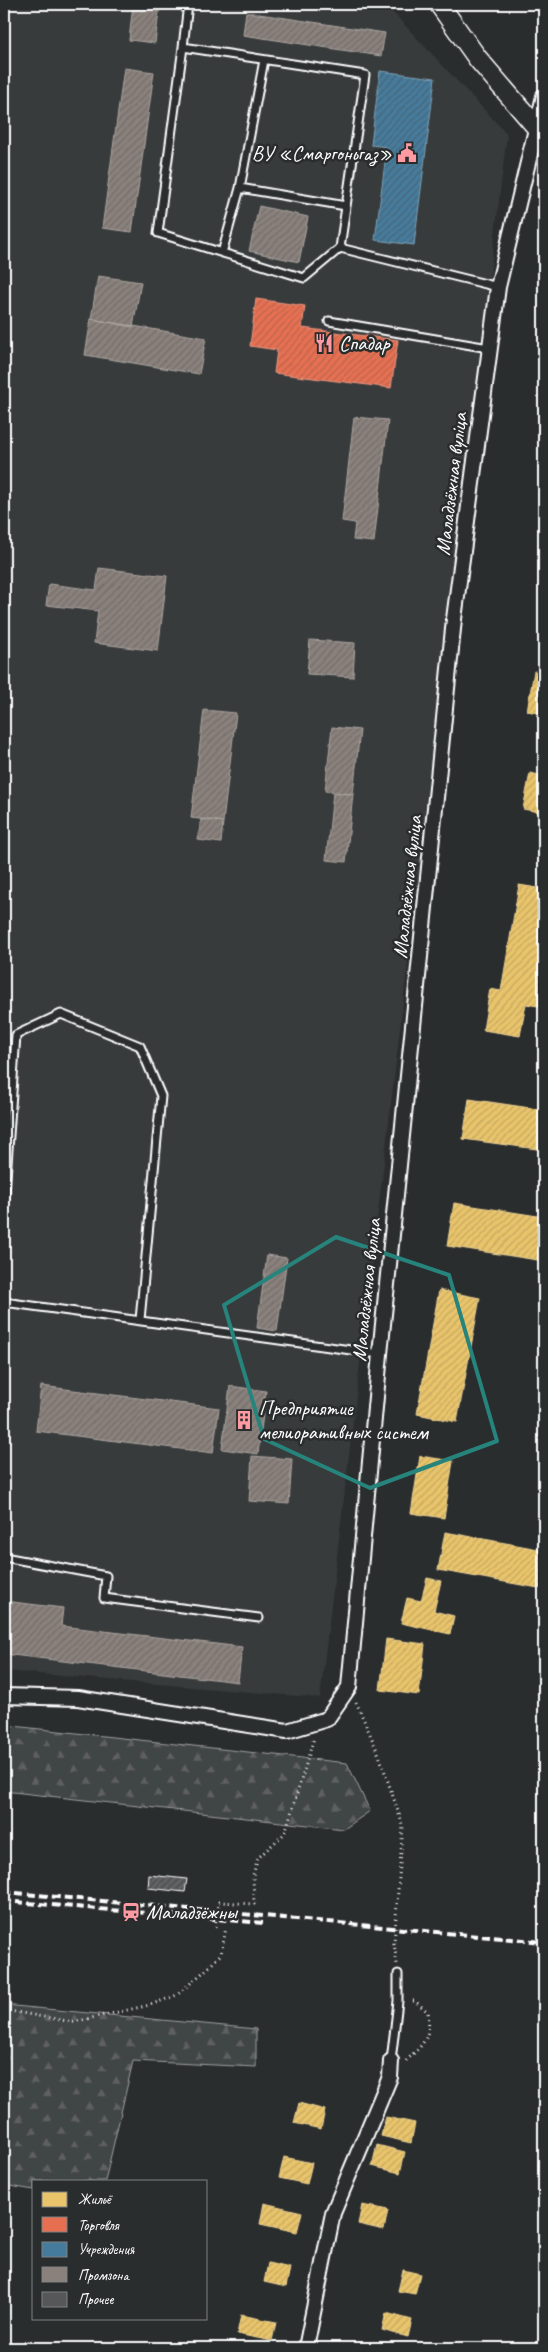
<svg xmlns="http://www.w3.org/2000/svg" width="548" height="2352" font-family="Caveat,sans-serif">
<defs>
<pattern id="forest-firs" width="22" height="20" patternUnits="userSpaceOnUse" patternTransform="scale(1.25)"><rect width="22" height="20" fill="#414445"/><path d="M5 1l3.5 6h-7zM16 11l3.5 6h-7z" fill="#5e6061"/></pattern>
<pattern id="homes-hatch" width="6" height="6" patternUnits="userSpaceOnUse" patternTransform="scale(1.25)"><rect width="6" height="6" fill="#e9c46a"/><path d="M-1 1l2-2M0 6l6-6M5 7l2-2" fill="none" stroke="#c2a662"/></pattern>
<pattern id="shops-hatch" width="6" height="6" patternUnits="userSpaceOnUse" patternTransform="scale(1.25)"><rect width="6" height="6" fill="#e76f51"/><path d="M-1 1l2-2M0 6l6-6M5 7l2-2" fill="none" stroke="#b86450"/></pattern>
<pattern id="public-hatch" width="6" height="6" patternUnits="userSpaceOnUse" patternTransform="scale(1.25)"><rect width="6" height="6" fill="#457b9d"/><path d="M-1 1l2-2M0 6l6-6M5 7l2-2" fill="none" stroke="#486474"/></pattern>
<pattern id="industry-hatch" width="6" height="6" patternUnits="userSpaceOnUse" patternTransform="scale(1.25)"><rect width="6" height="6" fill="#8a817c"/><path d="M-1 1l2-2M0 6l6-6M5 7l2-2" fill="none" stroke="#716c69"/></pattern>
<pattern id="building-hatch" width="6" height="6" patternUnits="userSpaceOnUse" patternTransform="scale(1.25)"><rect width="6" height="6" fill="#555758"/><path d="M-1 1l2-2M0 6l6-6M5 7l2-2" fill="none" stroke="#6e7071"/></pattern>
</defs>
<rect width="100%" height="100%" fill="#2a2d2e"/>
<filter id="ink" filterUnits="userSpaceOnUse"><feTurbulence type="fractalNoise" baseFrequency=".02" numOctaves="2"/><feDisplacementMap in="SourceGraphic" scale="10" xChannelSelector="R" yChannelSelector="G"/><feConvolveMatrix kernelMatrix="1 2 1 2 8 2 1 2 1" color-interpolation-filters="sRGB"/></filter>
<g filter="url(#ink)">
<path fill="#373a3b" d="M4 4H385L507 134 320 1698 4 1671Z"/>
<path fill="url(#forest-firs)" stroke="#a0a2a2" d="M4 1725 347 1763 370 1811 344 1829 4 1791Z
M4 2005 256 2029V2067L133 2061 105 2181H34V2190L4 2185Z"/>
<path fill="url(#homes-hatch)" stroke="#f0d697" d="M534 671 544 673V714L527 711Z
M530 773 544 776V813L523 809Z
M519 885 544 889V1007L526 1004 520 1036 483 1030 490 989 501 991Z
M469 1099 544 1110V1150L463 1139Z
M454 1203 544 1217V1261L447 1246Z
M439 1290 480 1298 457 1422 417 1414Z
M544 1402V1440L539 1439Z
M420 1456 453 1461 444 1518 411 1513Z
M445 1532 544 1550V1589L438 1570Z
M427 1578 441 1581 434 1611 454 1616 450 1634 401 1623 407 1598 421 1601Z
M386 1639 425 1644 419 1695 380 1690Z
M299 2103 325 2110 321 2129 294 2123Z
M386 2117 415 2123 411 2143 381 2136Z
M377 2145 405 2152 400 2173 372 2166Z
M284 2157 312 2163 307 2184 279 2178Z
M264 2203 302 2212 297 2232 260 2224Z
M362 2205 388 2210 384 2230 358 2224Z
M268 2263 290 2268 286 2287 264 2282Z
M403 2270 420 2274 415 2294 398 2291Z
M386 2313 412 2320 408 2337 382 2330Z
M241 2315 276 2322 272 2341 237 2334Z"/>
<path fill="url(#shops-hatch)" stroke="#ee9a85" d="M256 299 305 306 302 328 398 340 391 388 274 373 277 350 250 346Z"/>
<path fill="url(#public-hatch)" stroke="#7da3ba" d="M380 71 435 78 414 245 375 240 387 147 371 145Z"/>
<path fill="url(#industry-hatch)" stroke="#ada7a3" d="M133 4H160L155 43 129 40Z
M246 12 385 33 381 56 243 35Z
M124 68 154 72 132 232 102 228Z
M259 206 308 217 299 262 249 251Z
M98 276 141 282 133 327 91 319Z
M91 319 206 338 199 374 85 355Z
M354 417 388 420 374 542 353 540 355 523 342 521Z
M99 568 167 576 158 651 94 643 98 611 46 605 49 584 96 590Z
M310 640 355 643 353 677 307 674Z
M204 710 236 713 223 822 191 818Z
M332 727 360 730 353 794 325 791Z
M333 793 353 794 346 862 326 860Z
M201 819 223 822 221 843 198 840Z
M267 1255 287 1258 277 1331 257 1328Z
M41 1386 219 1408 213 1453 36 1431Z
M230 1386 266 1391 258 1454 222 1449Z
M252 1456 292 1459 289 1504 249 1501Z
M4 1601 63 1608 61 1626 242 1647 238 1682 4 1654Z"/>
<path fill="url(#building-hatch)" stroke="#fff" d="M149 1875 187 1879 185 1892 148 1888Z"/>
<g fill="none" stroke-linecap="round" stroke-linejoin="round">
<g stroke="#fff" stroke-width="11">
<path id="service" d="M188 4 183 47 365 75 340 248 498 287
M183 47 158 233 304 278 340 248
M264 60 240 188 346 206
M222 253 240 188
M329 321 489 348
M4 1207 16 1035 61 1014 140 1046 161 1096 140 1320
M4 1302 380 1354
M4 1557 106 1576 104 1598 259 1618
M391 2061 398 2001V1974"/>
</g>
<g stroke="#fff" stroke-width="18">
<path id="minor" d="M4 1696 78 1698 287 1731 327 1719 349 1687 380 1354 454 619 498 287 544 96
M306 2348 333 2213 390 2077 391 2061"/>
</g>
<g stroke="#fff" stroke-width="22">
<path id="secondary" d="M439 4 478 59 544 136"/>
</g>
<path stroke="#fff" stroke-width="3" stroke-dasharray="1 4" stroke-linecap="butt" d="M356 1702 379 1755 403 1826 394 1943 397 1964
M215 1927 219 1902 254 1904 253 1875 258 1858 285 1833 314 1738
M4 2010 73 2022 150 2005 177 1995 208 1968 221 1954 226 1928
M406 2061C424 2043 431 2039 428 2012L415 2001H409"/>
<use href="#service" stroke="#2a2d2e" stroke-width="7"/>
<use href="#minor" stroke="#2a2d2e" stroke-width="14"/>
<use href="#secondary" stroke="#2a2d2e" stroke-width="19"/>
<path stroke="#fff" stroke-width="4" stroke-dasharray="8 4" stroke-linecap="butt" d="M4 1892 544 1942
M4 1901 263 1923"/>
</g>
</g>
<path fill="none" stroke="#27847c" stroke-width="4" stroke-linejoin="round" d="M336 1237 449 1275 497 1441 370 1488 264 1439 224 1305Z"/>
<defs>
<g id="civic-bare" transform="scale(1.5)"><path d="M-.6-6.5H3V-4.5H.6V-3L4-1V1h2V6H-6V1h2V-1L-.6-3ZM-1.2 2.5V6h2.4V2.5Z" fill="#ff9aa2" stroke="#2a2d2e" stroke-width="2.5" paint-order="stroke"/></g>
<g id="restaurant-bare" transform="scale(1.5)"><path d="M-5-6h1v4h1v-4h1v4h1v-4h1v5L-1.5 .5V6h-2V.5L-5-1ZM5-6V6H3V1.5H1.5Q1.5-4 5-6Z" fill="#ff9aa2" stroke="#2a2d2e" stroke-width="2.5" paint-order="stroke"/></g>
<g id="building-bare" transform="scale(1.5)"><path d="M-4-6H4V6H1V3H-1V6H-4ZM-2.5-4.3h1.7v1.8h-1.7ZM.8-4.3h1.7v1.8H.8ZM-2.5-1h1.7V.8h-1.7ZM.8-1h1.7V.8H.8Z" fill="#ff9aa2" stroke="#2a2d2e" stroke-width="2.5" paint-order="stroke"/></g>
<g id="station-bare" transform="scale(1.5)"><path d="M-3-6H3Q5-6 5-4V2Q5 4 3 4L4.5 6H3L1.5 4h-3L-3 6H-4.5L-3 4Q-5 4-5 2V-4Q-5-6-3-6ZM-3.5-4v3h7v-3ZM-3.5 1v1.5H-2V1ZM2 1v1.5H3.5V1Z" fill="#ff9aa2" stroke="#2a2d2e" stroke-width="2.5" paint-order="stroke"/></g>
</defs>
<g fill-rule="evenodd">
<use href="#civic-bare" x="407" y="153"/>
<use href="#restaurant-bare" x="324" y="343"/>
<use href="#building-bare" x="244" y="1420"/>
<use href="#station-bare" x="131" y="1912"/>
</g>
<g text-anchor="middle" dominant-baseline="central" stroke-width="5" stroke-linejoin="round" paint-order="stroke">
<g font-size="21" fill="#fff" stroke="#2a2d2e" text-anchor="start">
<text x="392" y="153" text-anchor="end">ВУ «Смаргоньгаз»</text>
<text x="339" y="343">Спадар</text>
<text x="259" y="1408">Предприятие<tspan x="259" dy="24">мелиоративных систем</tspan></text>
<text x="146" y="1912">Маладзёжны</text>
</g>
<g font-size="21" fill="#fff" stroke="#2a2d2e">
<text transform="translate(451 484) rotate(-83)">Маладзёжная вуліца</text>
<text transform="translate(407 887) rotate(-84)">Маладзёжная вуліца</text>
<text transform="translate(366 1290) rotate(-84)">Маладзёжная вуліца</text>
</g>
</g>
<rect width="548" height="2352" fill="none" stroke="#2a2d2e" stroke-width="20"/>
<rect x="10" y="10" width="528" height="2332" fill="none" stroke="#fff" stroke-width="2" filter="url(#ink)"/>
<rect x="32" y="2180" width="175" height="140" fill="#2a2d2e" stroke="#7f8182"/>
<rect x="42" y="2192" width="25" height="15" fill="#e9c46a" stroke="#7f8182"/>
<text x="78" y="2204" font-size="15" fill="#ffffff">Жильё</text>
<rect x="42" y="2217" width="25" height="15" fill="#e76f51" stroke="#7f8182"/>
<text x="78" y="2230" font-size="15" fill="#ffffff">Торговля</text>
<rect x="42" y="2242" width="25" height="15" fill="#457b9d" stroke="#7f8182"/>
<text x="78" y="2254" font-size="15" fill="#ffffff">Учреждения</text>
<rect x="42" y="2267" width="25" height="15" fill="#8a817c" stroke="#7f8182"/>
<text x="78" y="2280" font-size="15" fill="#ffffff">Промзона</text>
<rect x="42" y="2292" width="25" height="15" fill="#555758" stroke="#7f8182"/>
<text x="78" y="2304" font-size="15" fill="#ffffff">Прочее</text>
</svg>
